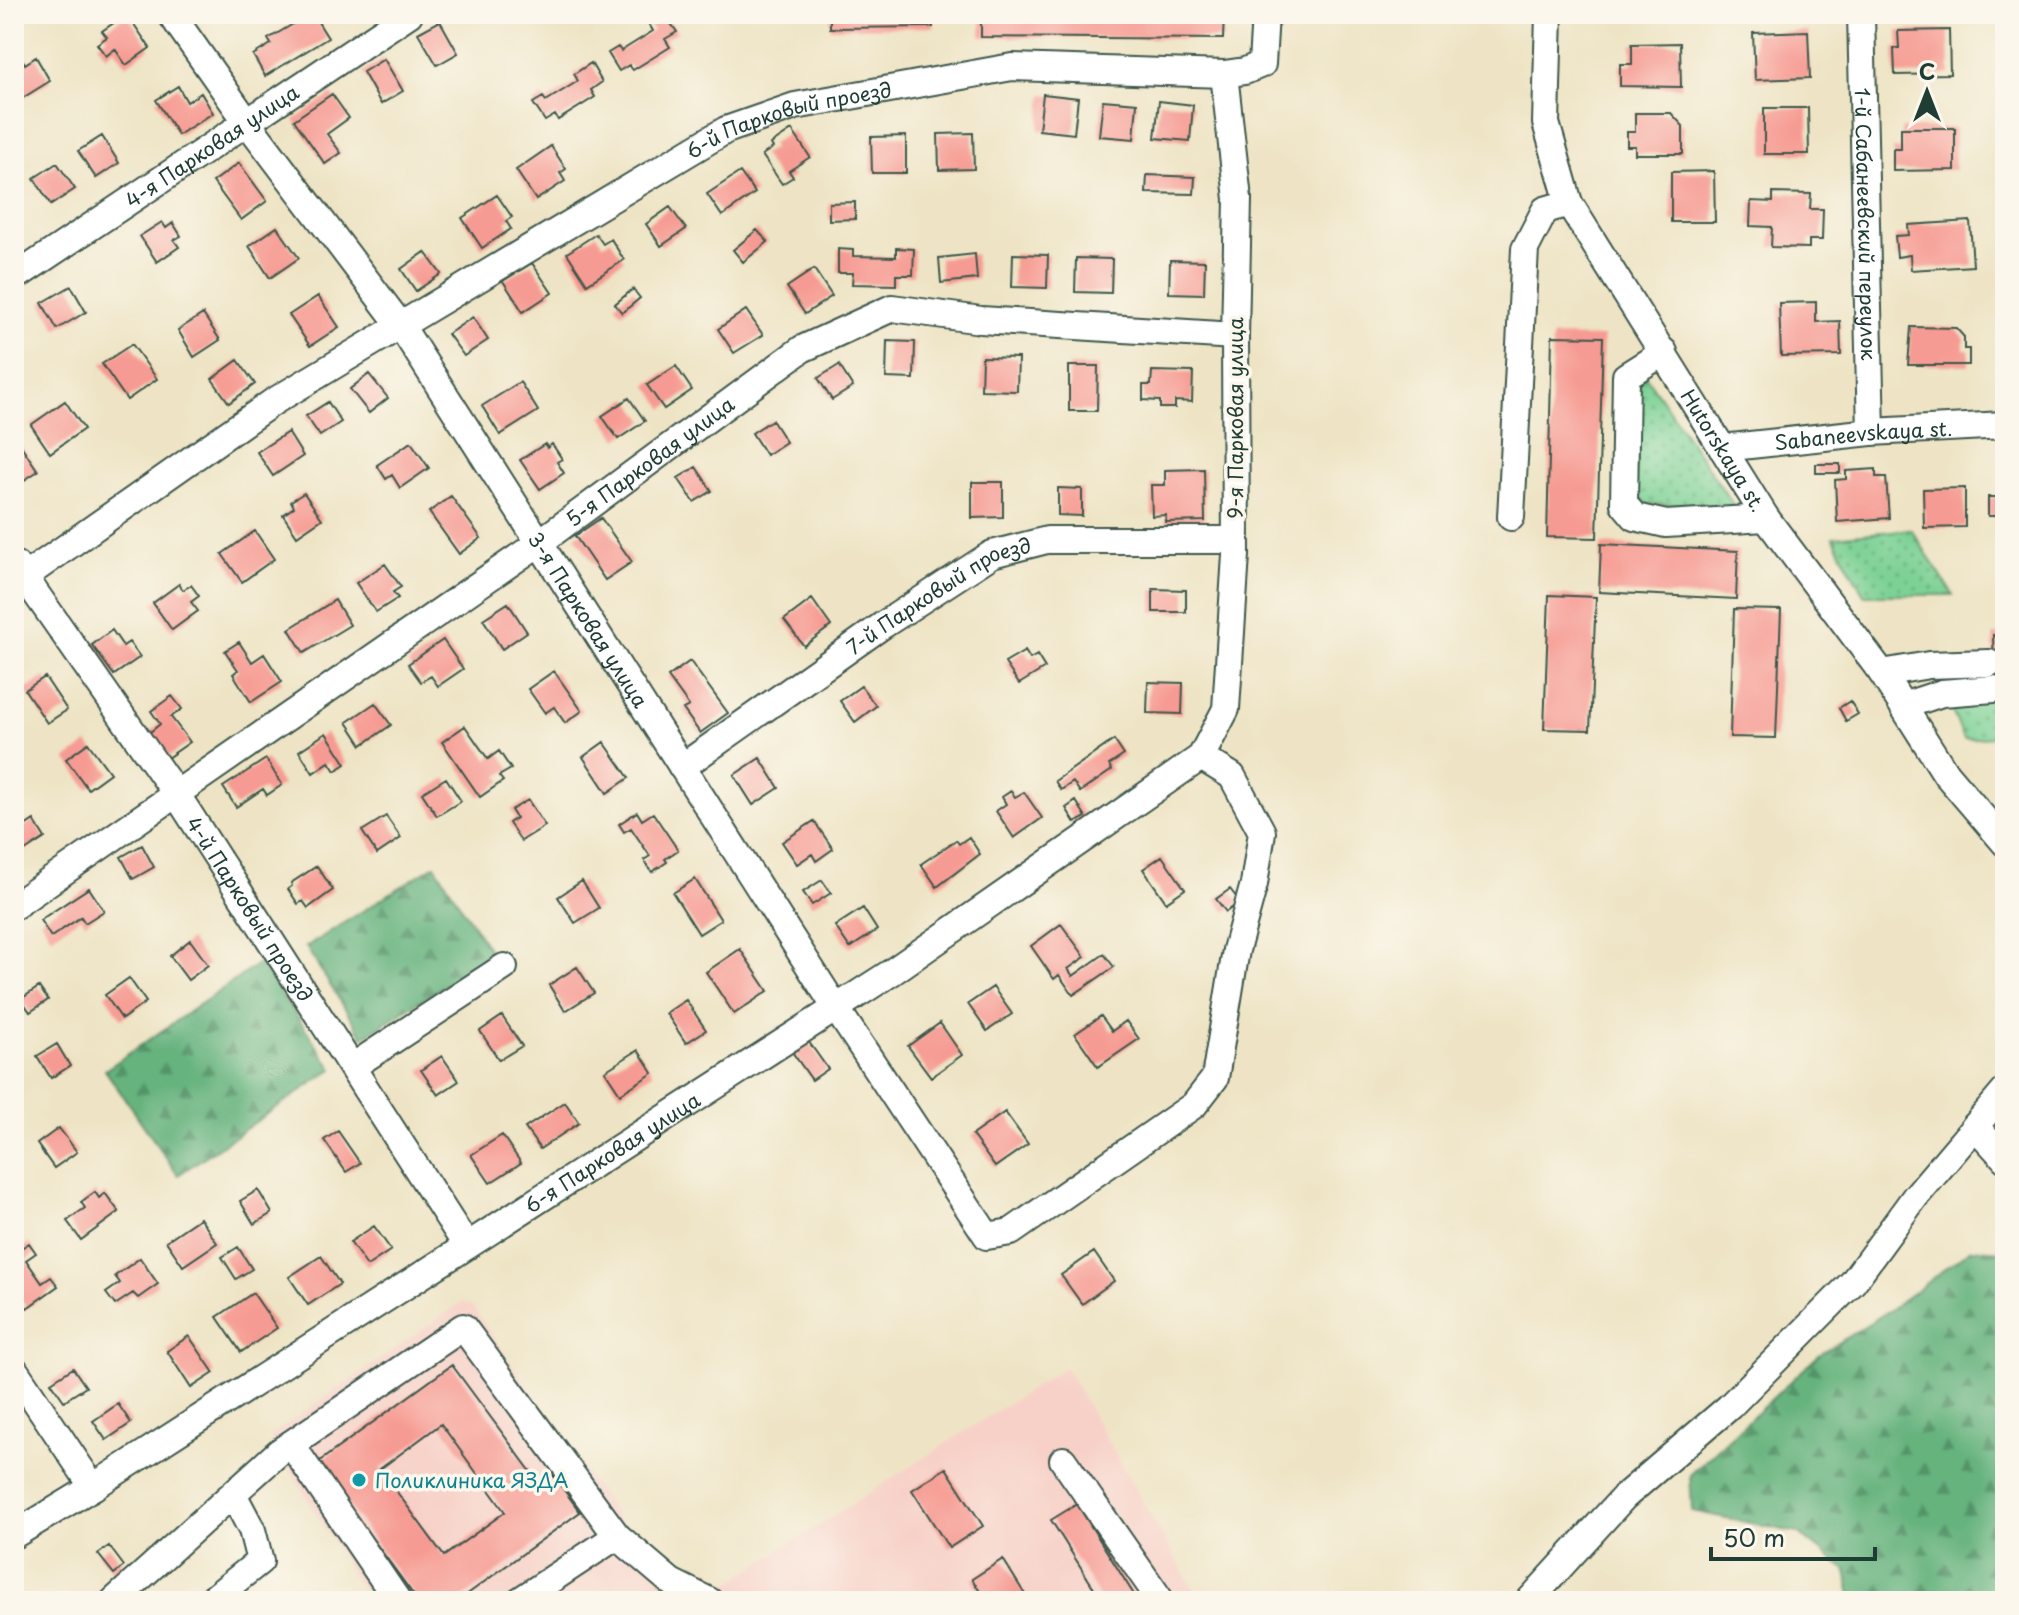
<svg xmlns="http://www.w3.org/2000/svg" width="2019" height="1615" font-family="'Playpen Sans',sans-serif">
<defs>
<pattern id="grass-dots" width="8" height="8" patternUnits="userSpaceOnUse" patternTransform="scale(2)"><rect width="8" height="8" fill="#7dd195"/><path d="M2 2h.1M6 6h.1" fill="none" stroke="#66ab7a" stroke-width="1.8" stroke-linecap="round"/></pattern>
<pattern id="forest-firs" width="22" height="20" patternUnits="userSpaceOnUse" patternTransform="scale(2)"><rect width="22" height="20" fill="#66b37e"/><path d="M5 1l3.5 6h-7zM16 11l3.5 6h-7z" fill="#539368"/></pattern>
</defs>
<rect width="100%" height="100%" fill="#fbf7ec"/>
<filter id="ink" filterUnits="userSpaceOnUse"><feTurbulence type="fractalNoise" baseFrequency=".0125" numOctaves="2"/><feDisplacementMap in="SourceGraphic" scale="16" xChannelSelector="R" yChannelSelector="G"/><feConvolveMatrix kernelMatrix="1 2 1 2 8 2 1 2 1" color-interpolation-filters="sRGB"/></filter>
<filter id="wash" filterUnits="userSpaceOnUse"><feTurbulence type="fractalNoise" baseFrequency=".006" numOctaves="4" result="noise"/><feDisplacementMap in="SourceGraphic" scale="32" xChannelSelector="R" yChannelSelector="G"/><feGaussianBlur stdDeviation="1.8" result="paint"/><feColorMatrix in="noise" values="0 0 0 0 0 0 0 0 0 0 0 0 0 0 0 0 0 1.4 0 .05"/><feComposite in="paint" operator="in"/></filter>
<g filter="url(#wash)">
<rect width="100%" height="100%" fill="#eee4c5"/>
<path fill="#f7d1c8" d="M462 1302 473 1307 623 1527 726 1585 1065 1367 1200 1601H368L270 1436Z"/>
<path fill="url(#grass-dots)" stroke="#4e8764" stroke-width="2" d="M1646 376 1734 506 1646 504 1635 493 1640 379Z
M1911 529 1953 595H1864L1833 537Z
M1992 699V737L1964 739 1948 702Z"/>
<path fill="url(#forest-firs)" stroke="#427859" stroke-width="2" d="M435 865 492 955 363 1037 306 947Z
M260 963 333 1069 178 1175 105 1070Z
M1971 1249 2005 1251V1601H1852L1846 1570 1798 1533 1692 1511 1690 1475 1819 1355 1893 1308Z"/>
<g id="blocks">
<path fill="#f69b93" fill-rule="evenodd" d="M127 14 150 48 126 65 115 49 106 56 97 44 107 37 102 31Z
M310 14H313L328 38 265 76 253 55 271 44 268 39Z
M664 14 677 32 665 39 670 47 633 70 629 65 619 71 608 53 618 47 621 51 653 31 649 24Z
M830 14H933V27L830 28Z
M981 14H1224L1223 39 981 37Z
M440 21 458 53 437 65 418 33Z
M1949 30 1950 74 1895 75 1894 48H1899L1898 31Z
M1808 31 1810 78 1755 80 1753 33Z
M1680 43 1681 87 1620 86V64H1632V44Z
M14 45 25 64 36 57 50 81 16 102 14 98Z
M384 59 403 91 381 104 363 72Z
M591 63 602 82 591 90 595 97 558 120 555 115 545 121 533 103 543 97 546 101 578 81 574 74Z
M178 86 187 102 201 93 213 113 178 135 156 100Z
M332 94 349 118 327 134 341 153 325 164 294 120Z
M1043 94 1078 98 1074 134 1039 130Z
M1103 100 1137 103 1134 139 1099 136Z
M1159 101 1193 105 1190 141 1155 138Z
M1764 108H1808L1809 154H1764Z
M1635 113H1671L1683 126V154H1635V146H1627V132H1635Z
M1901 128H1955V170L1893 171V149H1901Z
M792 130 810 157 789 171 793 177 782 184 762 155 773 148 771 144Z
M973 133 974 169 939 170 938 134Z
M102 136 119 163 96 178 78 151Z
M906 136V173H872L871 137Z
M551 146 566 169 560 173 565 181 536 200 516 170Z
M57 163 75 189 51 205 34 178Z
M239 163 267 201 241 220 213 182Z
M1714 171 1715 222H1671V172Z
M740 172 755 193 722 216 707 194Z
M1147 175 1195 177 1194 194 1146 193Z
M1773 193 1811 194 1810 209H1823L1822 240H1809V248L1771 247 1772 227 1750 226 1751 201 1773 202Z
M497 195 512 217 506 221 511 229 482 248 462 218Z
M855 202V219L829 220V203Z
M670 207 686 229 661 246 646 224Z
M1970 221 1973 266 1911 270 1910 255 1897 257 1895 236 1909 235 1908 225Z
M162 222 166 228 173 223 181 236 174 240 179 247 157 262 140 236Z
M277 227 299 258 270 278 249 246Z
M757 230 768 242 743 262 733 250Z
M596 234 603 244 611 239 624 260 587 284 567 253Z
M896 248 914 249 913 275H896V285L852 284 853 273H838V249L853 250V256L896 257Z
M425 252 441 274 416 291 401 269Z
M975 254 977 279 941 283 939 258Z
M1013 254 1048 255 1047 288 1012 287Z
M1076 258 1112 259 1111 293 1075 292Z
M1170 260 1205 261 1204 294 1169 293Z
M532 263 552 293 523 312 503 281Z
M814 269 832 296 805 314 787 287Z
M71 286 86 312 57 329 42 303Z
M633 289 640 298 622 313 615 304Z
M318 296 339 327 310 346 289 315Z
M1816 302V322L1840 321 1841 355 1781 356 1779 303Z
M746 310 763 335 734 353 718 329Z
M203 314 220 340 194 357 178 330Z
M473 317 488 340 464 356 448 334Z
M1911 327 1956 328 1964 337V349H1969V365H1908Z
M1552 336 1603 337 1597 538 1547 537Z
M887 341 915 342 914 379 886 378Z
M132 344 157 379 127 400 102 364Z
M982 357 1018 358 1017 391 981 390Z
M238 360 255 384 229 403 212 379Z
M839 365 853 387 832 400 818 378Z
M676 366 692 390 664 409 647 385Z
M1069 366H1098L1097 411H1069Z
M1152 371 1193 372 1192 402 1175 401V408H1160V401L1143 400V385H1151Z
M369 374 388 398 369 413 350 389Z
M520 382 538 411 500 435 482 406Z
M629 398 645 421 618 439 602 416Z
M65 401 84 429 50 453 31 425Z
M328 402 341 422 320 436 306 416Z
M772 420 786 442 766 455 752 433Z
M288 432 303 456 273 476 257 452Z
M18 441 38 471 14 487V444Z
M411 442 429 468 400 488 392 475 386 479 377 465Z
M545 444 547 448 552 444 562 459 557 462 564 473 540 489 520 460Z
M1816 464H1840V473H1816Z
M696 467 712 491 694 502 678 478Z
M1204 469 1205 521 1166 522V515L1152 516 1151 485H1165V470Z
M1876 469V477H1886L1889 518 1837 522 1835 480 1846 479V471Z
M972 482H1003V517L972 518Z
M1058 488 1082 489V516L1058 515Z
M1965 488V527L1924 528 1923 489Z
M304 493 322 519 297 536 283 515 294 507 291 501Z
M451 496 481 538 459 554 429 512Z
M1988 497H2005V516H1988Z
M601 518 632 562 605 580 575 536Z
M255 531 274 559 242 582 222 554Z
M1601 544 1738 551 1736 599 1599 592Z
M385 564 401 587 393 592 398 598 376 612 356 583Z
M179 584 183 590 191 585 199 596 191 602 198 611 172 630 153 603Z
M1153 589 1186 590V612H1153Z
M1549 595 1596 597 1590 730 1544 729Z
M812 599 831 626 804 646 784 620Z
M335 600 350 625 304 653 289 629Z
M508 603 527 632 502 649 483 619Z
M1734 609 1781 610 1776 738 1730 737Z
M112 630 123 646 129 642 140 657 114 675 92 645Z
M1993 635H2005V671H1994Z
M443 640 463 669 438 686 431 676 421 682 408 664Z
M239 642 252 662 264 654 282 682 251 702 233 674 238 670 225 651Z
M1025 651 1030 659 1037 655 1045 668 1019 684 1005 663Z
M690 661 728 713 700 733 683 709 689 706 668 677Z
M554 671 582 711 565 723 554 707 545 713 528 689Z
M45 677 67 710 47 723 25 690Z
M1148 682 1183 683 1182 714 1147 713Z
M861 686 876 706 855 722 840 701Z
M172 696 182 709 171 717 190 742 167 758 149 733 160 724 151 711Z
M1850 701 1858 714 1846 721 1839 708Z
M375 703 391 725 362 745 347 722Z
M465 726 488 759 499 751 511 769 499 776 503 781 480 797 442 742Z
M326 733 346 764 335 771 329 762 313 773 299 751Z
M1114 740 1124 755 1109 765 1112 770 1080 792 1073 782 1061 790 1055 781Z
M604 742 629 778 607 793 583 757Z
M88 743 110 773 88 789 66 759Z
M760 758 779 788 753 805 734 775Z
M266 759 282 785 267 795 263 789 236 807 223 787Z
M446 778 461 801 437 816 422 793Z
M1011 791 1015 797 1024 792 1042 818 1014 838 996 811 1006 804 1002 797Z
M528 800 545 826 521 841 509 823 516 818 511 810Z
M1076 801 1086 817 1075 823 1066 808Z
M637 812 642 820 653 813 678 850 665 859 667 862 652 872 644 860 650 856 631 828 624 832 619 824Z
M386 816 401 838 377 854 362 831Z
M34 820 45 838 14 858V833Z
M814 821 833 849 816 861 812 854 797 864 782 842Z
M969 837 980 854 937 887 921 864 956 840 959 844Z
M142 845 154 867 133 879 121 857Z
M1162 856 1185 889 1166 902 1143 869Z
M317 866 333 890 308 908 303 901 298 904 288 889 292 886 291 883Z
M695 879 721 920 699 934 673 893Z
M822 880 831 893 812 905 803 892Z
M582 881 599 908 575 923 558 897Z
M89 888 104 911 85 923 81 917 51 937 40 920Z
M1230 889 1240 902 1226 912 1216 899Z
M863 908 877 930 850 948 835 926Z
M1061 924 1085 957 1068 969 1073 976 1104 954 1114 967 1073 995 1059 975 1054 979 1031 946Z
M190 940 208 965 188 980 170 956Z
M740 949 768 991 734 1014 706 972Z
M577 967 594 993 565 1011 549 985Z
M129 978 146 1002 122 1019 105 995Z
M39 987 48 1000 30 1012 21 999Z
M993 987 1012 1014 987 1031 968 1004Z
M686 1000 706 1030 686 1043 666 1013Z
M502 1016 522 1046 499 1060 480 1031Z
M1101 1016 1112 1031 1126 1021 1139 1039 1098 1067 1075 1034Z
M940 1023 962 1055 931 1077 908 1046Z
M806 1038 828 1069 812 1080 790 1049Z
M57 1044 70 1066 51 1078 37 1056Z
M638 1050 653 1073 620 1094 605 1071Z
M442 1056 459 1081 438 1095 421 1070Z
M565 1102 579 1123 540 1149 525 1128Z
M1005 1112 1028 1144 995 1167 972 1135Z
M59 1128 77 1152 54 1168 37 1144Z
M338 1131 360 1163 346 1172 324 1140Z
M502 1135 521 1163 490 1183 471 1155Z
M258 1190 272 1213 254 1224 240 1201Z
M95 1192 99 1198 105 1193 119 1212 81 1240 67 1221 85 1208 81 1202Z
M200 1218 217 1243 183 1266 166 1241Z
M374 1226 391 1250 367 1266 350 1242Z
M29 1243 36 1253 26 1260 42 1283 51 1277 58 1286 27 1308 14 1289V1253Z
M238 1247 252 1269 236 1279 222 1257Z
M1094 1252 1114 1281 1082 1304 1061 1275Z
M321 1256 340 1284 308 1305 289 1277Z
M140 1258 158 1284 138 1298 133 1293 115 1305 106 1293 120 1283 115 1276Z
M253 1293 277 1328 241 1352 217 1317Z
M189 1336 214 1373 191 1388 167 1351Z
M452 1365 540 1484 553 1475 580 1512 458 1601H418L317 1463ZM441 1424 505 1512 444 1556 380 1469Z
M73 1368 86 1387 64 1401 51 1382Z
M118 1404 131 1423 106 1440 93 1421Z
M946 1468 983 1526 949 1548 912 1490Z
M1077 1504 1138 1601H1102L1051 1520Z
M109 1546 124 1566 114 1574 98 1554Z
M1003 1559 1029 1601H986L972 1579Z"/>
</g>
</g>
<g filter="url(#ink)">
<use href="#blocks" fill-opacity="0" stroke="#3e564a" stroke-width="2"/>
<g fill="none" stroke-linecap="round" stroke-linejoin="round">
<g stroke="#3e564a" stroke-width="30">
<g id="minor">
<path id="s1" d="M171 14 247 122 401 326 836 1008 987 1236 1011 1232 1194 1105 1215 1078 1236 950 1254 884 1262 832 1232 776 1201 757"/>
<path id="s2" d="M1549 14 1546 123 1569 203 1766 518 1882 673 1946 774 2005 843"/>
<path id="s3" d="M1861 14 1871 432"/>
<path id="s4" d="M14 278 409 14"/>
<path d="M1664 352 1626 376 1624 504 1635 517 1666 524 1766 518"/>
<path id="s5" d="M1722 448 1871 432 2005 425"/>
<path d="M1511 517 1525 249 1545 210 1569 203"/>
<path id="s6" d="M16 565 177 795 466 1245"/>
<path id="s7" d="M14 584 273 402 726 130 795 106 1012 67 1224 74 1245 71 1262 64 1265 14"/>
<path d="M1882 673 1929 665 1989 663"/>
<path d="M1903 706 1942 693 1994 689"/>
<path id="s8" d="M682 767 883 625 992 554 1047 540H1235"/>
<path id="s9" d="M14 906 539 543 802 349 892 308 981 320 1235 336"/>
<path d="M352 1067 504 967"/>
<path d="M1975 1126 2005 1159"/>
<path d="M14 1369 93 1487"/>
<path d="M291 1444 398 1601"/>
<path d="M1063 1460 1161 1601"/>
<path id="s10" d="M14 1535 93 1487 892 972 1201 757 1226 709 1236 555 1235 336 1238 199 1224 74"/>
<path d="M617 1536 671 1582 709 1601"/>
<path d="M114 1601 279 1452 463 1327 617 1536 519 1601"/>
<path d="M210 1601 260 1561 252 1530 233 1494"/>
<path d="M1529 1601 1624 1497 1729 1407 1853 1282 1915 1197 2005 1091"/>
</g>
</g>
<use href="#minor" stroke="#fff" stroke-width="26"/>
</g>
</g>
<circle fill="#0f9aa8" stroke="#fbf7ec" stroke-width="3" cx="359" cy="1480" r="8"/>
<g text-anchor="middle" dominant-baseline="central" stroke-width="7" stroke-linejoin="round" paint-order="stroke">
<g font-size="20" fill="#1f3d34" stroke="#fbf7ec">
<text stroke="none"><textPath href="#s7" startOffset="908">6-й Парковый проезд</textPath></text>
<text stroke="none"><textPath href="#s4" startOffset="238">4-я Парковая улица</textPath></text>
<text stroke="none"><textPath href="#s3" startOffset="210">1-й Сабанеевский переулок</textPath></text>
<text transform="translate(1235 418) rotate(-90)">9-я Парковая улица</text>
<text stroke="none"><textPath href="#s5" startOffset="142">Sabaneevskaya st.</textPath></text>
<text stroke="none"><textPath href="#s2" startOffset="484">Hutorskaya st.</textPath></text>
<text stroke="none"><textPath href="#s9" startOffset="776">5-я Парковая улица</textPath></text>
<text stroke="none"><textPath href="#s8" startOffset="310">7-й Парковый проезд</textPath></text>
<text stroke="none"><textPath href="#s1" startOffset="736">3-я Парковая улица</textPath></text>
<text stroke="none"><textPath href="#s6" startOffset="416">4-й Парковый проезд</textPath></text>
<text stroke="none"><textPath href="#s10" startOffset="710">6-я Парковая улица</textPath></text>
</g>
<g font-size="20" fill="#0d838f" stroke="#fbf7ec" text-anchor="start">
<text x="375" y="1480">Поликлиника ЯЗДА</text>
</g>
</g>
<rect width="2019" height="1615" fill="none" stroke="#fbf7ec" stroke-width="48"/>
<g transform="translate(1927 92)" stroke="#fbf7ec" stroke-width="6" paint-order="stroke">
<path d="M0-6L14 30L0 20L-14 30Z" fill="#1f3d34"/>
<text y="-12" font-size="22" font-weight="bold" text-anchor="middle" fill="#1f3d34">С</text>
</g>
<path d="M1711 1547v12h164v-12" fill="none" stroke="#1f3d34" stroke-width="4"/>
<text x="1723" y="1547" font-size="24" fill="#1f3d34" stroke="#fbf7ec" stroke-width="6" paint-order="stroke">50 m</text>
</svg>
